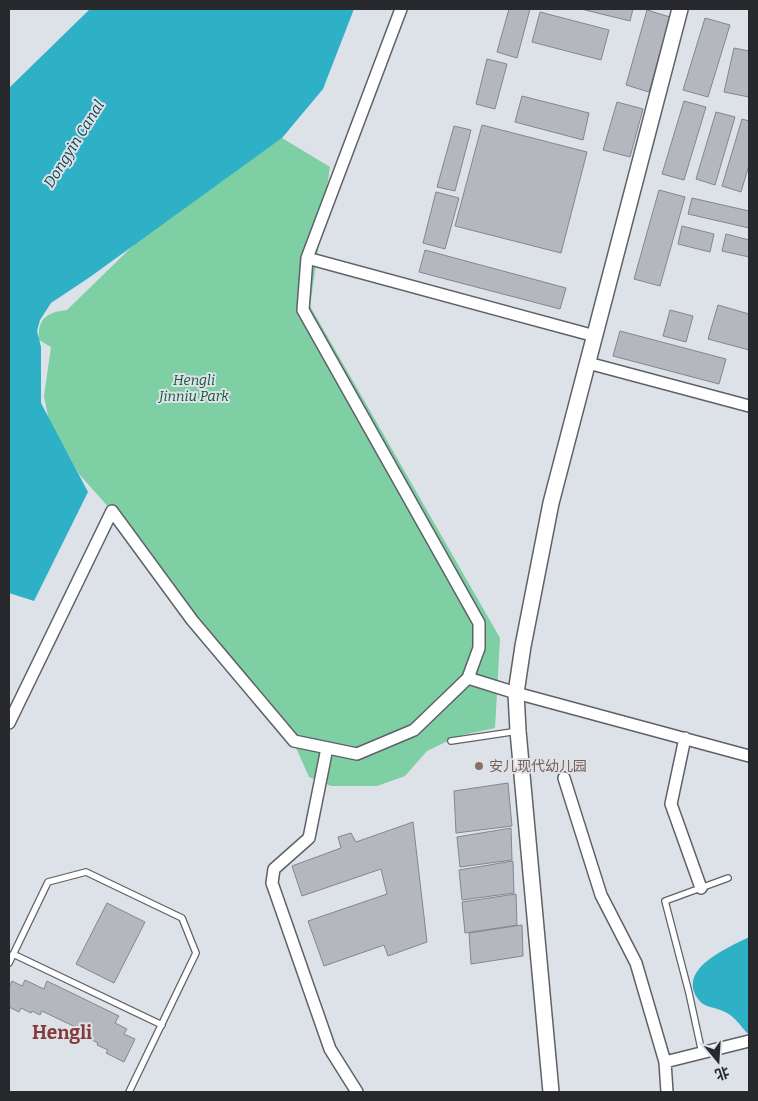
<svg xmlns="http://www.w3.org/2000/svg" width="758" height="1101" font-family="Bitter,'Noto Sans SC',serif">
<rect width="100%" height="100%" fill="#dde1e8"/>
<path fill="#7ecfa4" d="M282 138 330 167 310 306 500 638 495 728 458 736 427 751 405 776 377 786H331L309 777 293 741 112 511 79 474 49 421 44 396 51 347 39 340C37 319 47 312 67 310L146 233Z"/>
<path fill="#2eb1c7" d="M90 9H354L323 89 282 138 90 277 51 303 40 320 37 331 41 347V403L88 492 34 601 9 593V88Z
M749 937V1032L747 1033C740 1025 734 1016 725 1012 718 1008 710 1008 703 1004 698 1000 694 994 693 988 689 963 732 946 749 937Z"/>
<path fill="#b4b7be" stroke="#83878d" d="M509 9H530L517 58 497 52Z
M581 9H633L630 21Z
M647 10 670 17 649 92 626 85Z
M540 12 609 30 601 60 532 42Z
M705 18 730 25 708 97 683 90Z
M734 48 749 51V97L724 92Z
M487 59 507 64 495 109 476 104Z
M522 96 589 113 583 140 515 122Z
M684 101 706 107 684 180 662 174Z
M617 102 643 109 630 157 603 150Z
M716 112 735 117 715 185 696 179Z
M742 119 749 121V165L741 192 722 186Z
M482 125 587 152 561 253 455 226Z
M454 126 471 130 455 191 437 187Z
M659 190 685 197 660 286 634 279Z
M436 192 459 198 445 249 423 243Z
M692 198 749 211V228L688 214Z
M682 226 714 234 710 252 678 244Z
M726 234 749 240V257L722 251Z
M425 250 566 288 560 309 419 272Z
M718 305 749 314V350L708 339Z
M670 310 693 316 686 342 663 336Z
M620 331 726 359 719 384 613 356Z
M508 783 512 826 456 833 454 791Z
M413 822 427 942 388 956 384 945 324 966 308 921 387 894 381 869 302 896 292 866 341 848 338 837 351 833 356 842Z
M511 828 512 860 460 867 457 837Z
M513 861 514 893 462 900 459 870Z
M516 894 517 925 465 933 462 902Z
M107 903 145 922 114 983 76 964Z
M522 925 523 956 471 964 469 933Z
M25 980 44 989 47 981 119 1016 115 1023 127 1029 124 1034 135 1039 124 1062 106 1053 108 1050 97 1045 98 1043 90 1039 92 1035 42 1011 40 1015 32 1011 31 1013 21 1008 19 1012 9 1007V987L12 981 22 986Z"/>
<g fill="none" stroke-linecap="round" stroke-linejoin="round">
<g stroke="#5e6167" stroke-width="8">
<path id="lane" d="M451 741 518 731
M13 954 162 1025
M9 963 48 882 86 872 182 918 196 953 129 1092
M702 1053 689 993 665 901 728 878"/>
</g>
<g stroke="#5e6167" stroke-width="14">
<path id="street" d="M307 258 595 336
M588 363 749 406
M468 678 516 693 749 756
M9 723 112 511 192 620 294 741 357 754 414 730 468 678 479 648V623L303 310 307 258 401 9
M685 738 671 804 701 888
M327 748 309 838 274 869 272 883 330 1049 357 1092
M564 778 601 895 636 963 665 1062 667 1092
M665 1062 749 1041"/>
</g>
<g stroke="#5e6167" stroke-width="18">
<path id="secondary" d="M551 1092 518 731 516 693 523 646 551 503 680 9"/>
</g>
<use href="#lane" stroke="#fff" stroke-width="5.5"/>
<use href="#street" stroke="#fff" stroke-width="11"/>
<use href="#secondary" stroke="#fff" stroke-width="15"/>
</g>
<circle fill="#8d6e63" stroke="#dde1e8" stroke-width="2" cx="479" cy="766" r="5"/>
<g text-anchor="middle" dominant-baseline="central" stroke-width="4" stroke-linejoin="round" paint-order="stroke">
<g font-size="14" font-style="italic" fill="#105738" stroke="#dde1e8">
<text x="194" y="380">Hengli<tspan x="194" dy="16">Jinniu Park</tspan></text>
</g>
<g font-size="14" fill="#785e54" stroke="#dde1e8" text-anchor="start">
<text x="489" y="766">安儿现代幼儿园</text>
</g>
<g font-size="15" font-style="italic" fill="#0c444e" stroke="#dde1e8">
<text transform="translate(74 144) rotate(-58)">Dongyin Canal</text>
</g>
<g font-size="19" font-weight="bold" fill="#843c3a" stroke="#dde1e8">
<text x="62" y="1032">Hengli</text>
</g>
</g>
<rect width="758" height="1101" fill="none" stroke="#28292c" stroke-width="20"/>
<g transform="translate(718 1061) rotate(162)" stroke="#dde1e8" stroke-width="4" paint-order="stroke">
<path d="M0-4L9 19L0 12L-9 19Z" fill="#28292c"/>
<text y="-8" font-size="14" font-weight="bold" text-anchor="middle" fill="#28292c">北</text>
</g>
</svg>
